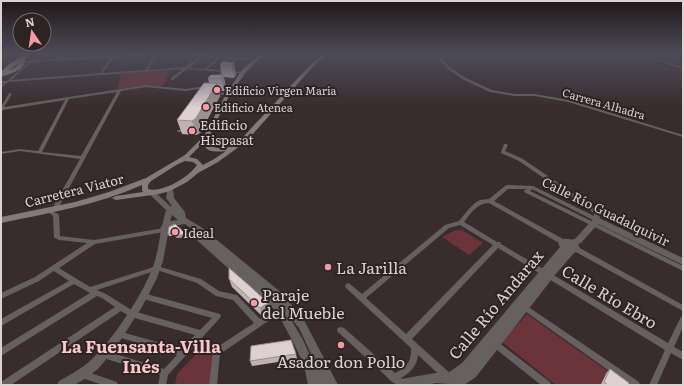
<svg xmlns="http://www.w3.org/2000/svg" width="684" height="386" font-family="Literata,serif">
<rect width="100%" height="100%" fill="#382c2d"/>
<path fill="#6b343b" d="M171 70 167 74H171L165 79 169 80 160 86 147 85 118 89 120 74Z
M456 230H462L483 243 469 255 442 237Z
M527 314 627 385H556L502 342Z
M203 347 215 348 211 385H175L177 374Z"/>
<g fill="none" stroke-linecap="round" stroke-linejoin="round">
<path stroke="#965964" stroke-width="1" d="M636 54 683 68"/>
<path fill="#666060" fill-rule="evenodd" d="M7 54H9L1 59V57Z
M39 54H41L11 80 100 73 113 55H114L115 56 102 73 145 70 155 54H157L148 70 185 67 203 54 204 55V56L189 68 204 69 220 56 221 57V58L207 69 223 70 240 54H242L226 71 243 72 245 73 243 74 224 72 215 81 213 80 221 72 187 69 173 80H171V78L183 69 8 82 1 88V85L4 83H1V81H7Z
M62 54H64L58 61H56V59Z
M434 54H436L451 68 466 78 492 90 515 94H535L569 100 683 135V137L568 102 535 96H515L490 92 464 80 449 70Z
M146 85 186 89 206 86 208 87 206 88 186 91 146 87 121 91 61 203 58 210 56 211 53 209 55 203 80 159 20 151 1 154V152L20 149 38 151 65 100 3 110 1 111V107L9 93 12 94 4 107ZM117 92 81 156 42 152 69 99Z
M212 92 228 93 230 94 228 95 213 94 211 93Z
M183 125H184L186 126 182 132H177V130H180Z
M504 144H506L508 145 505 151 523 159 599 211C600 213 600 219 599 221H595L532 189 530 191 683 266V271L524 192V191L526 189H508L494 201 565 240 566 242 565 244H561L489 203C477 203 471 213 464 222L497 242H500L501 244 668 343 681 317 683 316V327L674 347 683 352V360L671 353 657 385H649L665 350 498 248 412 339 452 375 453 378 452 381 449 382 446 381 418 355C417 366 410 373 401 378L405 382 406 385C399 385 394 385 389 379L338 332 337 330 338 328 341 327 344 328 395 373C406 367 412 362 411 348L346 288 345 286 346 284 348 283 350 284 362 294 445 225 459 221 468 210 475 203 480 200 489 199 505 186 507 185 533 186 594 216V213L519 161 501 153V152ZM460 225 493 245 406 334 366 298 449 228Z
M52 211 58 214 59 215 60 236 94 240 164 228 166 229 167 230 166 231 164 232 95 244 59 268 90 287 157 266 201 279 219 291 237 295 260 319 279 307 281 306 283 307 284 309 283 311 220 354 217 385H209L213 352 214 349 254 323 233 300 216 296 197 283 157 270 97 290 106 294 133 311 200 330 212 318 143 299 141 298 140 296 141 294 143 293 220 314 221 316 220 318 168 375 166 385H158L160 375 103 358 100 357 99 354 100 351 103 350 164 369 177 355 118 337 115 336 114 334 115 332 118 331 182 349 195 335 131 317 121 311 11 385H1V382L115 307 102 298 97 296 1 356V348L90 293 74 284 1 326V319L69 281 54 271 39 281 1 299V293L35 277 87 243 59 240 55 238 54 237 53 216 49 213 50 212Z
M574 247H578L683 305V311L574 251 573 249Z
M524 304 639 382 640 385H629L522 309 521 307 522 305Z
M495 340 498 342 550 382 551 385H541L492 346 491 344 492 342Z
M82 370 114 381 117 382 118 385H103L79 377 78 374 79 371Z"/>
<path fill="#666060" fill-rule="evenodd" d="M139 54H155L153 55 23 63 21 62 23 61Z
M181 54H193L255 59 257 60 255 61 183 55Z
M168 187H170L173 189 174 198 185 212 186 218 201 227 283 294 305 322 338 385H308L304 365 295 346 277 312 190 234 189 232 190 230 192 229 185 224 173 226 169 229 163 261 157 278 142 307 114 350 98 369 83 380 74 385H57L59 381C70 375 81 369 90 361 111 342 142 296 152 269 157 257 159 243 161 230L160 228 162 226 166 210 148 193 150 191H154L170 206H172L166 198ZM172 215 178 220 170 221ZM289 316 299 328 314 360 313 362 303 340Z
M597 217 683 258V265L598 224 581 243 578 244 580 249 579 251 574 253 555 275 476 377 464 385 435 383 428 385H395L397 381 401 379 435 373H448L462 363 560 247 558 243C563 235 569 241 575 239L594 218Z"/>
<path fill="#847a7b" fill-rule="evenodd" d="M260 54H264L246 72 230 94 209 137V145C214 149 226 149 232 146 237 144 250 130 254 125 277 102 298 76 322 54H326L310 70 252 135 236 149 218 162 198 173 187 182 170 191 159 194 116 200 112 198 116 196 143 192 142 190V185C97 205 49 213 1 223V217L75 202 109 192 146 178 185 155 204 136 226 94 242 70ZM203 143C206 153 217 152 226 151L214 159 203 165 197 159 189 157ZM185 161 193 162 197 165C189 177 163 193 148 189V185L151 181 178 164Z"/>
<path fill="#a69898" fill-rule="evenodd" d="M26 54H32L25 59C26 71 10 73 1 77V72L9 64ZM20 62 16 67 8 71Z"/>
</g>
<path fill="#bfb2b3" d="M234 63 236 75 234 78 224 77 226 88 224 91H219L220 96 200 133 196 135 182 134 177 120 209 83 208 78 222 75 220 65Z
M169 227 187 237 177 238 175 236H169L168 234Z
M229 279 270 311 262 316 232 287Z
M296 354 297 359 252 366 250 361Z
M610 369 628 385H602L601 384 607 372Z"/>
<path fill="#9b9192" d="M234 63 236 75 234 78 231 65Z
M223 75 226 88 224 91 221 78Z
M217 83 220 96 200 133 196 135 192 121Z
M186 234 187 237 177 238 175 236Z
M268 303 270 311 262 316 260 308Z"/>
<path fill="#decfd0" stroke="#9b9192" d="M223 61 234 63 231 65H220Z
M211 75H223L221 78H208Z
M204 83H217L196 118 192 121 177 120Z
M175 224 186 234 175 236 176 233 168 234 169 227Z
M229 268 251 287 268 303 260 308 229 279Z
M291 340 296 354 250 361 251 346Z
M610 369 629 383 628 385H608L604 382Z"/>
<linearGradient id="sky" x2="0" y2="1"><stop stop-color="#1f1819"/><stop offset="0.5" stop-color="#4d4b57"/><stop offset="1" stop-color="#4d4b57" stop-opacity="0"/></linearGradient>
<rect width="684" height="108" fill="url(#sky)"/>
<g fill="#f49aa4" stroke="#2e2323" stroke-width="1.5">
<circle cx="217" cy="90" r="4"/>
<circle cx="206" cy="107" r="4"/>
<circle cx="192" cy="131" r="4"/>
<circle cx="175" cy="232" r="4"/>
<circle cx="328" cy="267" r="4"/>
<circle cx="254" cy="303" r="4"/>
<circle cx="341" cy="345" r="4"/>
</g>
<g text-anchor="middle" dominant-baseline="central" stroke-width="4" stroke-linejoin="round" paint-order="stroke">
<g font-size="11" fill="#dad2d3" stroke="#2e2323" text-anchor="start">
<text x="225" y="90">Edificio Virgen María</text>
<text x="214" y="107">Edificio Atenea</text>
</g>
<g font-size="11" fill="#dad2d3" stroke="#2e2323">
<text transform="translate(604 103) rotate(16)">Carrera Alhadra</text>
</g>
<g font-size="13" fill="#dad2d3" stroke="#2e2323" text-anchor="start">
<text x="200" y="124">Edificio<tspan x="200" dy="15">Hispasat</tspan></text>
<text x="183" y="232">Ideal</text>
</g>
<g font-size="13" fill="#dad2d3" stroke="#2e2323">
<text transform="translate(74 190) rotate(-14)">Carretera Viator</text>
<text transform="translate(606 211) rotate(26)">Calle Río Guadalquivir</text>
</g>
<g font-size="16" fill="#dad2d3" stroke="#2e2323" text-anchor="start">
<text x="336" y="267">La Jarilla</text>
<text x="262" y="294">Paraje<tspan x="262" dy="18">del Mueble</tspan></text>
<text x="341" y="361" text-anchor="middle">Asador don Pollo</text>
</g>
<g font-size="16" fill="#dad2d3" stroke="#2e2323">
<text transform="translate(610 296) rotate(31)">Calle Río Ebro</text>
<text transform="translate(495 304) rotate(-50)">Calle Río Andarax</text>
</g>
<g font-size="17" font-weight="bold" fill="#fbc7cb" stroke="#2e2323">
<text x="141" y="345">La Fuensanta-Villa<tspan x="141" dy="20">Inés</tspan></text>
</g>
</g>
<rect width="684" height="386" fill="none" stroke="#dad2d3" stroke-width="4"/>
<g transform="translate(32 32) rotate(347)"><circle r="19" fill="#2e2323" stroke="#736969"/>
<path d="M0-3L7 15L0 10L-7 15Z" fill="#f49aa4"/>
<text y="-6" font-size="11" font-weight="bold" text-anchor="middle" fill="#dad2d3">N</text>
</g>
</svg>
